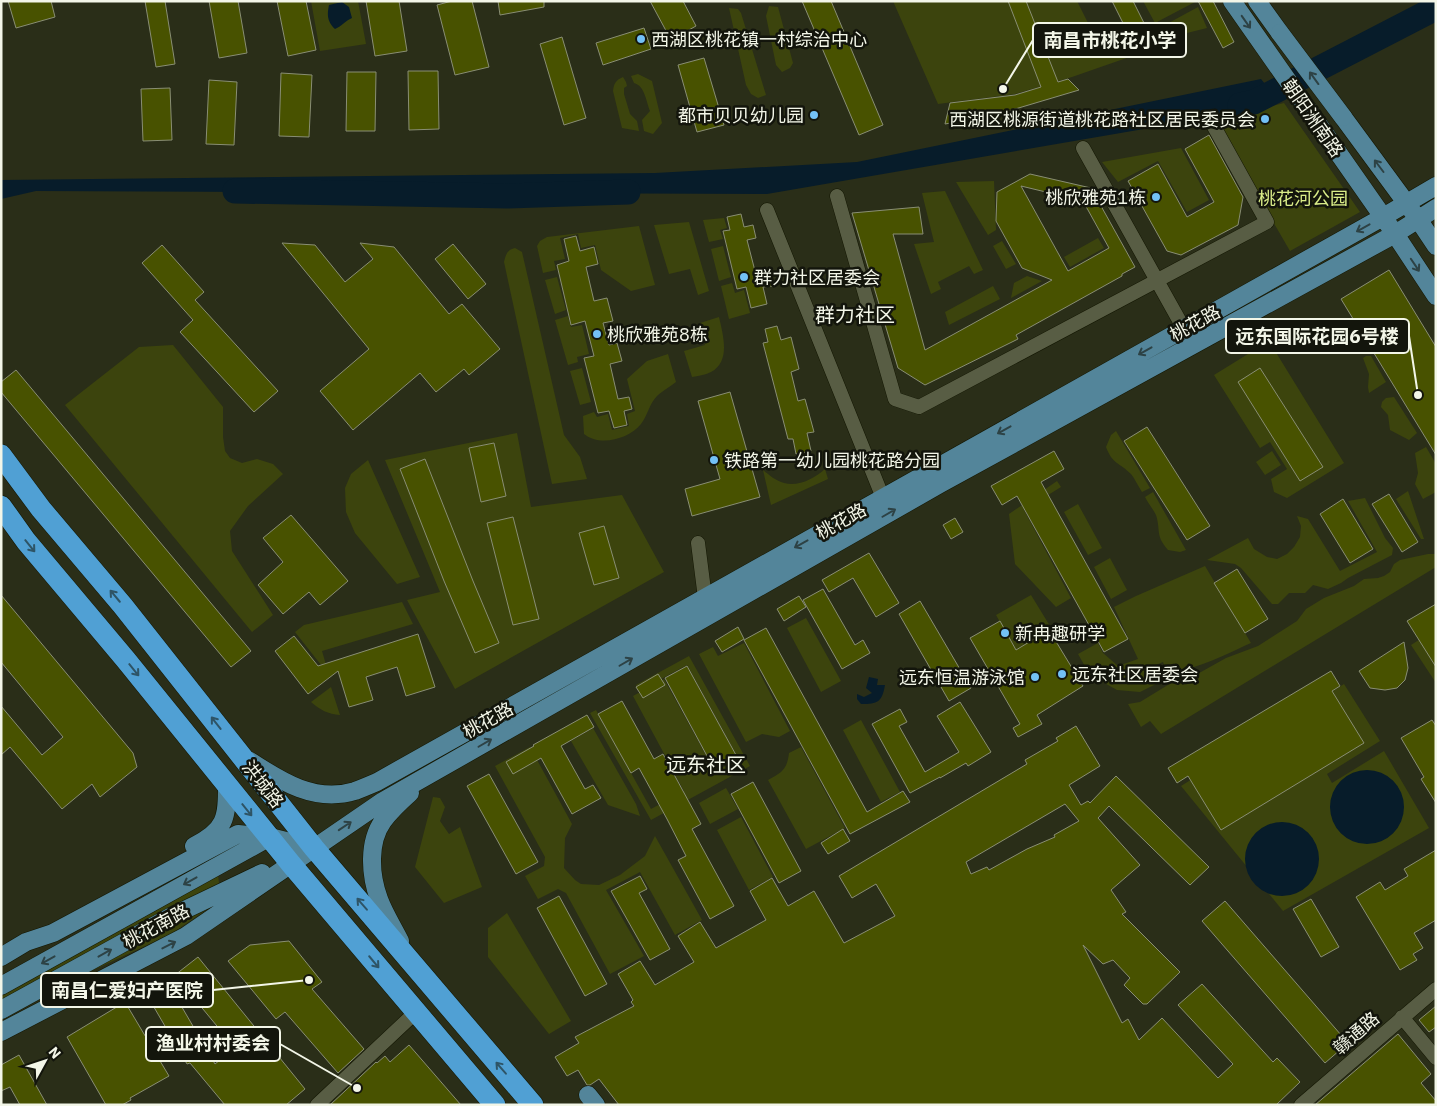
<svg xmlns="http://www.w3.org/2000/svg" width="1437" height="1106" font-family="'IBM Plex Sans','Noto Sans SC',sans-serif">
<rect width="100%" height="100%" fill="#2a2e18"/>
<path fill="#3c440d" d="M311 1H358L366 44 320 51Z
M893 1H1077L1094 35 1119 50 1198 7 1207 28 1135 46 1138 54 1072 77 1015 94 938 104Z
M1143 1H1195V2L1155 23Z
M769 6 778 7 793 63 790 68 782 72 776 65 766 16Z
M729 8 738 9 741 13 766 95 758 98 751 94 746 85Z
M638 74 652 81 662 123 653 134 644 131 642 120 650 111C646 101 645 86 634 83L631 76Z
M623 77 626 82 627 86 624 88V94L630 114 637 121 639 131 622 128 613 91C614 83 616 80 623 77Z
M1284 103 1360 212 1290 251 1214 120Z
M1181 148 1209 200 1187 212 1158 161 1118 182 1102 162Z
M994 181 996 230 988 235 956 182Z
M945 191 983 270 974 274 969 266 938 282 941 289 931 294 914 244 934 242 922 193Z
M724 218 727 228 720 230 723 239 709 242 703 220Z
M689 222 709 291 698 295 690 269 669 274 654 225Z
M639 226 655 285 631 291 601 270 595 245 581 248 578 234 560 238 565 259 554 261 556 270 543 273 537 246 540 241 547 237Z
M1098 238 1104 248 1070 267 1064 257Z
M1002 241 1016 264 1006 269 993 246Z
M723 246 731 277 719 281 711 249Z
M515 248 522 252 525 265 564 435 580 457 587 479 552 484 504 262C506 254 507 250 515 248Z
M1027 276 1042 281 1011 298 1014 283Z
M557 277 566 310 555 314 545 280Z
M732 283 735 293 744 290 750 313 729 319 721 286Z
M993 286 1000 299 949 325 945 312Z
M568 316 571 327 582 325 589 354 577 357 578 362 568 365 555 320Z
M719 317C723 335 731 361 711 372 705 375 698 376 692 377L684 351 705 345 700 323Z
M1269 341 1344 463 1287 498 1274 492 1271 479 1287 469 1270 442 1260 448 1214 375Z
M173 345 223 407V437L225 451 230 458 242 463 257 459 273 464 283 474 248 506 230 531 232 551 273 615 252 632 65 405 139 347Z
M668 354 676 382C670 387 662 391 657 396 649 404 648 415 641 424 629 439 600 447 584 434L583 416 594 412 597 417 608 414 612 430 629 426 627 414 635 411 627 379 647 361Z
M1366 356H1371L1386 382 1369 393 1368 387 1369 374 1363 358Z
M582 368 591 402 580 405 570 371Z
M1394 397 1417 433 1409 440 1390 430 1388 415 1381 407 1382 402 1386 398Z
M1116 431 1150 488 1142 492C1138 486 1135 479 1131 474 1119 462 1113 465 1106 447L1111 435Z
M517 433 531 507 622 495 664 572 455 689 407 600 440 592 385 460Z
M1426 447 1436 464V492L1423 499 1415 484 1418 473 1415 453Z
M1272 451 1281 465 1265 475 1256 462Z
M368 460 420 577 397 584 355 533 346 512 345 488 351 474Z
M825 469 828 479 771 505 763 470C769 475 776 481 784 483 798 487 814 479 825 469Z
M1057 481 1061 487 1024 510 1071 598 1056 607 1015 564 1009 514Z
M1408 491 1424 539H1421L1396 499Z
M1153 492 1186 550 1180 552 1168 550C1155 535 1161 531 1156 515 1153 509 1148 503 1145 497Z
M1365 498 1385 538 1393 548 1392 555 1348 578 1341 583 1328 589 1313 585 1305 593H1289L1278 604H1272L1241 568 1235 564 1207 560 1248 538 1254 549 1267 557 1277 559 1287 554 1294 547 1300 537 1301 526 1297 516 1308 519 1340 571 1377 552 1348 501Z
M1078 504 1102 548 1088 555 1064 512Z
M1428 554H1436V567L1161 734 1150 721 1141 727 1128 704 1140 702 1181 677 1201 672 1226 658 1258 646 1297 621 1306 609 1324 598 1354 586 1364 579 1378 578 1384 576 1390 572 1394 564 1400 560Z
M1110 558 1127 590 1111 599 1094 567Z
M1205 566 1251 643C1228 653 1190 674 1166 670L1163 662 1156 665 1160 677 1158 683 1140 692 1117 690 1090 675 1078 654 1098 643 1103 653 1118 666 1138 659 1114 607 1136 596Z
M1031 595 1050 626 1049 630 1016 650 996 615Z
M402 602 413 624 322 651 329 675 295 632 304 625Z
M806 618 841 681 821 692 787 628Z
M1436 629V683L1411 645Z
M744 643 790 731 779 737 762 734 746 742 699 654 713 647 718 656Z
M689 656 750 766 651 820 590 713 596 710 651 809 684 791 675 775 695 764 675 774 633 696 664 679 707 757 703 759 711 774 733 762 737 756 687 665 639 691 636 685Z
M1344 684 1380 741 1327 774 1332 783 1384 751 1429 828 1283 911 1181 786Z
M331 687 340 715C328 714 320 710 311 702Z
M861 720 900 792 881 802 843 730Z
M593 728 636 804 640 816 608 805 571 741Z
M530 747 572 824 565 838 564 868 575 880 581 884 599 885 620 875 645 856 655 836 702 920 675 935 640 872 606 890 644 956 610 974 566 893 558 889 538 899 525 876 544 866 545 857 495 766Z
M801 747 845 828 806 849 768 780C783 772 787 769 789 753Z
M726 788 738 809 710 824 699 803Z
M433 797 440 798 445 807 440 821 449 834 460 827 482 887 444 903 415 867Z
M741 817 773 877 749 890 717 830Z
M218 875 220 890 209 908 171 934 1 1013V993Z
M507 913 571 1021 549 1034 488 957V928Z"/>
<path fill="#071c2a" d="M1431 1H1436V15L1382 43 1374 30Z
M342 2 349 7 352 18C345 21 342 26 335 29 327 21 327 15 329 5Z
M1261 79 1277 99 1260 109 767 194 36 191 1 199V180L655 173 857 162Z
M869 677 878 679 877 685H885C882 702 878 704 861 704L857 699V694L864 697 872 693 866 688Z
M1330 807a37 37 0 1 1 74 0a37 37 0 1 1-74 0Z
M1245 859a37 37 0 1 1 74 0a37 37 0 1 1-74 0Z"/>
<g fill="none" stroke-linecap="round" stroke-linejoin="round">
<path stroke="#071c2a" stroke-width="25" d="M1240 105 1254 102 1436 8
M235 191 508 196 628 192"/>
</g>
<path fill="#485200" stroke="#898e74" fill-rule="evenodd" d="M8 1H51L55 17 16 28Z
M145 1H165L175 64 156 67Z
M209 1H238L247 53 219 58Z
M277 1H306L316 50 288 56Z
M366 1H399L407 51 375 56Z
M452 1H472L489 67 455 75 437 5Z
M498 1H544V7L500 15Z
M650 1H683L696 26 671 40Z
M802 1H831L883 125 859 135Z
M1008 1H1026L1058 82 1068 79 1079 90 995 115 945 124 950 103 1015 95 1041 87Z
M1112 1H1133L1148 31 1119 46 1110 30 1123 23Z
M1198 1H1213L1234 42 1223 48Z
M644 28 651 49 603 65 596 43Z
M562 37 586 118 564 125 540 44Z
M704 58 724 125 697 132 678 65Z
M408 71H438L439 129 409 130Z
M347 72H376L375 131H346Z
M281 73 312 75 309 137 279 136Z
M209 80 237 82 234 145 206 144Z
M170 88 172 140 143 141 141 89Z
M1209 135 1243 197 1238 225 1181 255 1167 251 1128 181 1158 164 1187 217 1214 202 1185 149Z
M1030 174 1091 188 1135 267 1122 274V276L1016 335 1018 339 925 385 898 368 852 213 919 207 923 234H893L925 350 1052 280 1022 268 996 221 997 192ZM1021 186 1083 201 1109 248 1068 271Z
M741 214 744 227 753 225 756 238 747 240 755 271 767 268 772 286 763 287 767 304 751 308 746 287 737 289 723 231 730 230 727 217Z
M576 236 580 251 594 247 598 264 586 267 594 301 607 298 613 321 603 323 609 345 617 343 622 361 610 364 618 399 629 397 632 409 624 411 627 425 614 428 609 411 598 413 584 358 594 356 585 321 571 325 557 265 569 261 564 239Z
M282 243 315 245 345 282 373 259 360 243 394 247 449 314 462 304 500 349 469 375 464 369 436 392 420 373 353 430 320 391 369 349Z
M453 244 486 284 468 299 435 259Z
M162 245 204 292 195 300 278 391 254 412 180 332 193 320 142 263Z
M1389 270 1436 347V455L1341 299Z
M777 326 781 340 791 337 799 369 791 372 798 401 805 399 814 432 807 433 811 451 796 454 793 439H788L763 343 768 342 765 329Z
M1260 368 1323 467 1300 481 1238 382Z
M16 370 251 651 231 667 1 392V382Z
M730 392 760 497 692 516 685 489 720 479 698 401Z
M1147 427 1210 526 1187 540 1124 441Z
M494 443 506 496 481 502 469 448Z
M1054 451 1064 469 1041 482 1128 639 1104 652 1017 496 1002 505 991 486Z
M425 459 473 581 499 643 475 653 444 581 400 469Z
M1389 494 1418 542 1402 552 1372 504Z
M1343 499 1373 549 1350 563 1320 514Z
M291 515 348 581 320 605 309 592 283 614 258 585 283 562 263 538Z
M513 517 539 619 513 625 487 523Z
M955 518 963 532 951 539 943 525Z
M604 526 619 578 594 585 579 533Z
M869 553 899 603 876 617 853 578 829 592 822 580Z
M1237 569 1268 619 1245 633 1214 583Z
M823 589 855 645 863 640 870 653 842 669 803 600Z
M1 595 133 753 137 767 100 797 92 784 62 809 10 747 1 755V706L42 755 63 737 1 662Z
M799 596 806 607 784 621 777 609Z
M920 601 971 688 949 701 899 614Z
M1436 604V667L1407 621Z
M1000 621 1016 650 1049 630 1083 686 1037 715 1042 724 1018 737 1013 728 1020 724 970 638Z
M738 627 744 639 722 652 715 641Z
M766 628 867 812 903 791 910 802 850 834 744 640Z
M418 634 435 687 406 696 397 667 366 677 373 700 349 707 338 671 308 694 275 651 294 636 318 666Z
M1404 642 1408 668 1405 680 1397 688 1385 690 1370 688 1359 671Z
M687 666 736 755 713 767 665 678Z
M1331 671 1340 686 1332 691 1364 743 1221 830 1188 776 1177 783 1168 768Z
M658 674 665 685 643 698 636 687Z
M622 701 654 759 663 754 683 791 701 824 692 829 734 906 710 919 678 860 686 856 667 819 639 768 631 773 598 714Z
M960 702 991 752 968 766 966 763 940 778V777L910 793 872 724 900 709 907 722 899 726 925 772 959 752 937 716Z
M587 715 594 727 561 746 585 789 593 785 601 798 572 814 541 758 513 774 506 762 534 746 533 745Z
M1432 720 1436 726V803L1421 779 1424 777 1401 738Z
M1076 726 1100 766 1069 785 1081 805 1088 801 1090 803 1116 776 1209 867 1190 885 1109 806 1098 818 1140 865 1111 890 1126 912 1122 914 1180 972 1147 1004H1143L1124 985 1130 978 1113 960 1103 964 1083 945 1122 1023 1128 1019 1139 1040 1162 1018 1218 1078 1233 1064 1178 1005 1202 984 1273 1062 1277 1058 1300 1082 1276 1105H619L599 1079 590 1085H587L578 1070 567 1076 555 1057 579 1043 575 1037 634 1006 631 1002 633 1000 618 974 640 961 655 985 694 962 678 936 700 922 716 948 764 921 766 920 750 891 772 878 788 906 814 891 844 943 895 916 876 884 852 898 839 876 1027 764 1025 760 1058 741 1056 738ZM1065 804 1079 821 1054 835 1055 837 1027 849 989 870 987 867 971 874 966 862Z
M489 774 538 862 516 874 467 786Z
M753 782 801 871 779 883 731 794Z
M843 829 850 841 828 854 821 843Z
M1436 850V920L1414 933 1423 948 1413 954 1417 960 1400 970 1356 897 1380 882 1385 890 1408 876 1404 869Z
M640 876 647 889 639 893 670 949 650 960 611 891Z
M559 896 607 984 585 996 537 908Z
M1311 899 1339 947 1321 957 1293 909Z
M1225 901 1348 1043 1325 1063 1202 921Z
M289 941 322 982 312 989 364 1049 338 1073 285 1012 276 1019 228 961 250 945Z
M198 957 305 1089 286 1105H225L190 1063 187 1064 144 990 165 978 215 1064 235 1048 175 975Z
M125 1002 169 1076 130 1098 131 1100 122 1105H106L67 1037Z
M1436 1006V1027L1429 1032 1419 1020Z
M1398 1034 1431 1074 1421 1083 1436 1101V1105H1315Z
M409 1045 461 1105H330L376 1062 377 1063 385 1056 390 1062Z
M19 1055 47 1105H20L10 1087 1 1091V1065Z"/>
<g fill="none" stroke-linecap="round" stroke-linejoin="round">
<g stroke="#131602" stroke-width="15">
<path id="minor" d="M1083 148 1184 329
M837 196 895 399 919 407 1267 222 1212 123
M767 210 883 498
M698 543 705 598
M1402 1017 1436 1058
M317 1105 416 1012
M1301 1105 1436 989"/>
</g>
<g stroke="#131602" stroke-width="19">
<path id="major" d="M1232 1 1395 234 1436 296
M1257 1 1280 33
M1343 117 1418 219 1436 246
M250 761C282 782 315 803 355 791 363 788 370 785 377 782L1383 217 1436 186
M194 846C226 830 227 818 227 784
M400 941C393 927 384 913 379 899 370 875 368 842 383 821 391 810 401 801 410 793
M1 957 26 942 53 933 238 834 270 837
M1 986 270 837 314 848
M1 1010 172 916 262 873
M1 1032 186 936 383 801 940 484 1395 234 1436 208
M588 1095 596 1105"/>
</g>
<g stroke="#131602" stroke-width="22">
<path id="highway" d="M1 455 41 509 123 606 314 848 533 1105
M1 506 26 541 126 660 291 864 495 1105"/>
</g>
<use href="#minor" stroke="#585d44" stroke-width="14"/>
<use href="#major" stroke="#53859a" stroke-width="18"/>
<use href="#highway" stroke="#50a0d4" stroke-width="21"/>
<g stroke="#131602" stroke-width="19" stroke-linecap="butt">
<path id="major-bridge" d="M1280 33 1343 117"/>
</g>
<use href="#major-bridge" stroke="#53859a" stroke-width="18"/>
</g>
<defs><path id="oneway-shaft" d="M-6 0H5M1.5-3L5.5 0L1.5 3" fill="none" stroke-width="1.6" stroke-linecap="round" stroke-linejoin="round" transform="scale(1.25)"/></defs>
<g stroke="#2d4245">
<use href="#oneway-shaft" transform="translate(1246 22) rotate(55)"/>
<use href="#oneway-shaft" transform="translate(1314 78) rotate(-126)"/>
<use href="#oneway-shaft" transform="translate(1379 166) rotate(-127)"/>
<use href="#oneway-shaft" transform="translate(1363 228) rotate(151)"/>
<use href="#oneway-shaft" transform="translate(1415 265) rotate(56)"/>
<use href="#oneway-shaft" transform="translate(1145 351) rotate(151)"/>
<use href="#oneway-shaft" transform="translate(1004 430) rotate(151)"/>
<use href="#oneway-shaft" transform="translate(889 513) rotate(-30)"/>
<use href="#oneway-shaft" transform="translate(801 544) rotate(151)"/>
<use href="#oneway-shaft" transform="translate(626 662) rotate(-30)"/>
<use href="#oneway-shaft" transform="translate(485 743) rotate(-30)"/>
<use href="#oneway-shaft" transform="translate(345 826) rotate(-34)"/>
<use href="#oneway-shaft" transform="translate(190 881) rotate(151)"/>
<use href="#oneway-shaft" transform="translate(169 945) rotate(-27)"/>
<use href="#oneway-shaft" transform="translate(105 953) rotate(-29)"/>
<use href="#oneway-shaft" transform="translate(48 960) rotate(151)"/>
</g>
<g stroke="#2e5466">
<use href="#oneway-shaft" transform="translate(30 546) rotate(51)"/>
<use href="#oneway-shaft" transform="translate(115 596) rotate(-130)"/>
<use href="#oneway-shaft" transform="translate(134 670) rotate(51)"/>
<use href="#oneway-shaft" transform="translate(216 723) rotate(-128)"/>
<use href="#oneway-shaft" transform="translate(247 810) rotate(51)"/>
<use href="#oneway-shaft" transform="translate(362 904) rotate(-131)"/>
<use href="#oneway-shaft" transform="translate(374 962) rotate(50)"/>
<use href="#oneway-shaft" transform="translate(501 1068) rotate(-131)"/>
</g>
<g fill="#73c1f6" stroke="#13150c" stroke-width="2">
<circle cx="641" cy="39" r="5"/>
<circle cx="814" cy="115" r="5"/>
<circle cx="1265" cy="119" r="5"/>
<circle cx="1156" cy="197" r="5"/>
<circle cx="744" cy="277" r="5"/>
<circle cx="597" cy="334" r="5"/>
<circle cx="714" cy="460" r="5"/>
<circle cx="1005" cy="633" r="5"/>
<circle cx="1062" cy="674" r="5"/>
<circle cx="1035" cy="677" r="5"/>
</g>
<g text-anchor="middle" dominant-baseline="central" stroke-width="5" stroke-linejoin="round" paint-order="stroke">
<g font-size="18" fill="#f3f6e8" stroke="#13150c" text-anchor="start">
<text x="651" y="39">西湖区桃花镇一村综治中心</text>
<text x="804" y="115" text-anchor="end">都市贝贝幼儿园</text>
<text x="1255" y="119" text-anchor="end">西湖区桃源街道桃花路社区居民委员会</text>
<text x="1146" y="197" text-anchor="end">桃欣雅苑1栋</text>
<text x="754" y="277">群力社区居委会</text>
<text x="607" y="334">桃欣雅苑8栋</text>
<text x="724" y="460">铁路第一幼儿园桃花路分园</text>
<text x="1015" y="633">新冉趣研学</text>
<text x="1072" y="674">远东社区居委会</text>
<text x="1025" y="677" text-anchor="end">远东恒温游泳馆</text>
</g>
<g font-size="18" fill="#f3f6e8" stroke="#13150c">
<text transform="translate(1313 118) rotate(55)">朝阳洲南路</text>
<text transform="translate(1195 323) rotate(-29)">桃花路</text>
<text transform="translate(841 521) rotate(-29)">桃花路</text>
<text transform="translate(488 720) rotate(-29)">桃花路</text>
<text transform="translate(263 784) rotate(52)">洪城路</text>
<text transform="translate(156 926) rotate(-28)">桃花南路</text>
<text transform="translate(1356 1033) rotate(-41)">赣通路</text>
</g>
<g font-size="18" fill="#daed88" stroke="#13150c">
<text x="1303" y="198">桃花河公园</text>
</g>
<g font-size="20" fill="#f3f6e8" stroke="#13150c">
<text x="855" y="314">群力社区</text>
<text x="706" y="764">远东社区</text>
</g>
</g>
<path fill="none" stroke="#f3f6e8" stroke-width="2" d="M1003 89L1033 40M1418 395L1409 336M309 980L213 990M357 1088L280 1044"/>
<g fill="#f3f6e8" stroke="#13150c" stroke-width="2">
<circle cx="1003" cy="89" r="5"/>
<circle cx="1418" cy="395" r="5"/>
<circle cx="309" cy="980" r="5"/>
<circle cx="357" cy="1088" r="5"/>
</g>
<g fill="#13150c" stroke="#f3f6e8" stroke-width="2">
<rect x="1033" y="23" width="153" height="34" rx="5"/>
<rect x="1226" y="319" width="183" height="34" rx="5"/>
<rect x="41" y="973" width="172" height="34" rx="5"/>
<rect x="146" y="1027" width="134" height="34" rx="5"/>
</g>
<g font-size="19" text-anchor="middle" font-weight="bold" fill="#f3f6e8">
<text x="1110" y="47">南昌市桃花小学</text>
<text x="1317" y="343">远东国际花园6号楼</text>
<text x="127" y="997">南昌仁爱妇产医院</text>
<text x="213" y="1050">渔业村村委会</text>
</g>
<rect width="1437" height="1106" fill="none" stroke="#f3f6e8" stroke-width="5"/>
<g transform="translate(45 1061) rotate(50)" stroke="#13150c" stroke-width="4" paint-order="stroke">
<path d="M0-4L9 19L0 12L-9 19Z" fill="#f3f6e8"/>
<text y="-8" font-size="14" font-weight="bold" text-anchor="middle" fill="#f3f6e8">N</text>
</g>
</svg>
